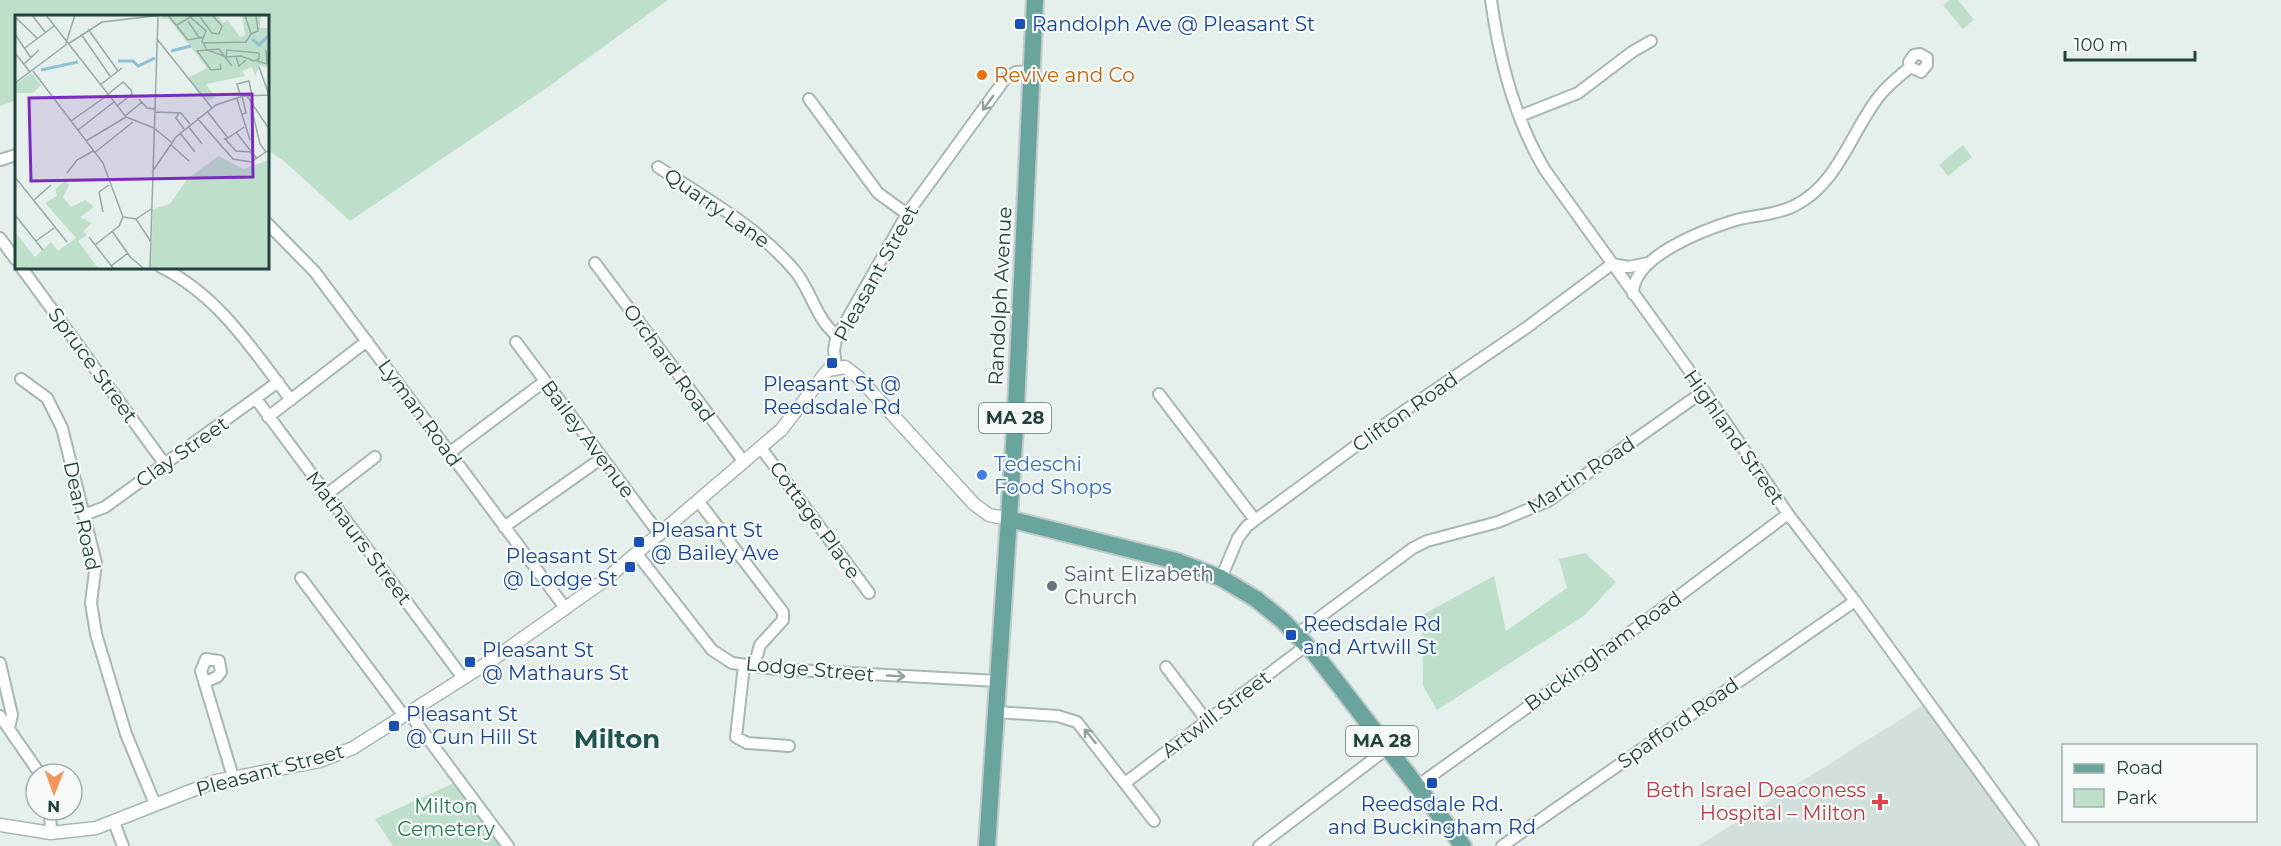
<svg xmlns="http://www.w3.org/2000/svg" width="2281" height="846" font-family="Montserrat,sans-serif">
<rect width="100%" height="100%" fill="#e5efec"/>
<path fill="#d3dfdb" d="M1925 704 2024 846H1698Z"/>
<path fill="#bee0cb" d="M0 0H668L548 87 350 221 284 161 267 150V16H16V100L0 106Z
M1950 0H1958L1974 20 1963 29 1943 5Z
M1963 145 1972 157 1948 176 1939 165Z
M1585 553 1616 582 1585 615 1437 710 1423 686 1422 615 1494 576 1506 631 1567 588 1559 559Z
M454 783 503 846H393L375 819Z"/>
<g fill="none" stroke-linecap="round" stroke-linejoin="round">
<g stroke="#a7b8b4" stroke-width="14">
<path id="minor" d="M1491 0C1499 58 1515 120 1545 170L1704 391 1788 514 1855 601 2033 846
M809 99 878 193 907 214
M1520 116 1578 93 1632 52 1651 41
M0 160 16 155
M658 167C706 199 757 226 795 271 811 290 817 322 838 336
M267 223 315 272 566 609
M0 238 16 260
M595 263 744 462
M21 267 164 463
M161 267C219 296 252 349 291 400
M1633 294C1632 256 1706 229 1736 220 1755 215 1776 215 1794 206 1837 185 1850 135 1877 99 1886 86 1899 77 1910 67L1909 62 1914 55 1920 54 1927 58V65L1921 72 1910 67
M516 342 660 535
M836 367 834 350 836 339 907 214 1005 79 1016 72 1032 71
M21 379 47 398 62 428 96 563 91 603 96 634 126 734 155 804
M1159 394 1255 520
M256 399 463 678
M268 417 367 341
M761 448 869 593
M449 453 545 381
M326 495 375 457
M699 502 783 612V620L760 645 754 666
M84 515 105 507 278 382
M504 527 602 458
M637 554 712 650 732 663 776 669 998 681
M301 578 404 716
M1221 578 1238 538 1247 526 1391 420 1526 328 1612 264 1629 267 1648 263
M1297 634 1413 548 1427 541 1498 522 1548 501 1704 391
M0 663 12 715 9 728
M744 665 736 737 747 743 789 746
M1166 667 1207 721
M205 682 217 677 221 672 219 661 206 659 201 671 233 777
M996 712 1058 716 1077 722 1154 821
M409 713 508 846
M0 716 40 774
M1125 783 1307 645
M1417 786 1588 664 1788 514
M50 810 51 833
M114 822 123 846
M1259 846 1388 748
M1502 846 1855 601"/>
</g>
<g stroke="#a7b8b4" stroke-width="15">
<path id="tertiary" d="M0 825 51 833 96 828 216 781 320 761 353 748 492 660 605 580 781 430 828 370 845 367 858 377 974 504 989 515 1009 519"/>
</g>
<g stroke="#c1cac9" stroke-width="20">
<path id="primary" d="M1009 519 1176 561 1221 578 1256 599 1282 620 1315 654 1463 846
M987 846 1015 428 1035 0"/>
</g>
<use href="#minor" stroke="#fff" stroke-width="10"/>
<use href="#tertiary" stroke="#fff" stroke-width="12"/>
<use href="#primary" stroke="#69a59d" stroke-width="16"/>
</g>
<defs><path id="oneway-shaft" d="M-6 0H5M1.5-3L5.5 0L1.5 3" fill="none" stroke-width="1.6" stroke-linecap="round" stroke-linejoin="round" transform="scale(1.5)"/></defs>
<g stroke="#91a09e">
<use href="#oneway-shaft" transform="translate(988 103) rotate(126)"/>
<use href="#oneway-shaft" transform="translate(896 676) rotate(3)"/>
<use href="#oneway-shaft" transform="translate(1090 736) rotate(-129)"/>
</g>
<g fill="#1a4fb4" stroke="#f6fbf9" stroke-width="2">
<rect x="1014" y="18" width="12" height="12" rx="3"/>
<rect x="826" y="357" width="12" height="12" rx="3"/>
<rect x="633" y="536" width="12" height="12" rx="3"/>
<rect x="624" y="561" width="12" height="12" rx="3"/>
<rect x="1285" y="629" width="12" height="12" rx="3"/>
<rect x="464" y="656" width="12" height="12" rx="3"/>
<rect x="388" y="720" width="12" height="12" rx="3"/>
<rect x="1426" y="777" width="12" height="12" rx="3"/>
</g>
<circle fill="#e8710a" stroke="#f6fbf9" stroke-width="2" cx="982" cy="75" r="6"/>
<circle fill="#3f7fe0" stroke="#f6fbf9" stroke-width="2" cx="982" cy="475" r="6"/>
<circle fill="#6b7280" stroke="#f6fbf9" stroke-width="2" cx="1052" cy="586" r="6"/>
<path fill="#e0444e" stroke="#f6fbf9" stroke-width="2" d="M1877 793h6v6h6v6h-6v6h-6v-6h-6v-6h6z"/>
<g text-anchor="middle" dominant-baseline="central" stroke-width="4.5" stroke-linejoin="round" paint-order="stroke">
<g fill="#f6fbf9" stroke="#627a75" stroke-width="1.5">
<rect x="979" y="403" width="72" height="30" rx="4.5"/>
<rect x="1346" y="726" width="72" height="30" rx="4.5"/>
</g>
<g font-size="18" font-weight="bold" fill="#23423d">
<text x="1015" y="418">MA 28</text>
<text x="1382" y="741">MA 28</text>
</g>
<g font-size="20" fill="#164399" stroke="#f6fbf9" text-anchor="start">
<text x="1032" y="24">Randolph Ave @ Pleasant St</text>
<text x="832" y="384" text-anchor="middle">Pleasant St @<tspan x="832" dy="23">Reedsdale Rd</tspan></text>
<text x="651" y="530">Pleasant St<tspan x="651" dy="23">@ Bailey Ave</tspan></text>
<text x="618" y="556" text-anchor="end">Pleasant St<tspan x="618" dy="23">@ Lodge St</tspan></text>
<text x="1303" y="624">Reedsdale Rd<tspan x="1303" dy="23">and Artwill St</tspan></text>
<text x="482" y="650">Pleasant St<tspan x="482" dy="23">@ Mathaurs St</tspan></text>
<text x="406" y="714">Pleasant St<tspan x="406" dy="23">@ Gun Hill St</tspan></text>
<text x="1432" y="804" text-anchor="middle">Reedsdale Rd.<tspan x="1432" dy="23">and Buckingham Rd</tspan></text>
</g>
<g font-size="20" fill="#c56008" stroke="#f6fbf9" text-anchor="start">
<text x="994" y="75">Revive and Co</text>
</g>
<g font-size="20" fill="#23423d" stroke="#f6fbf9">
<text transform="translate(717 208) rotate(35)">Quarry Lane</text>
<text transform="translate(876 273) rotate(-61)">Pleasant Street</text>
<text transform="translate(1000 296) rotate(-87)">Randolph Avenue</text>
<text transform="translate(669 363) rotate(54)">Orchard Road</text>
<text transform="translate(93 365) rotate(54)">Spruce Street</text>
<text transform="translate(1405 412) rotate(-35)">Clifton Road</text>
<text transform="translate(420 413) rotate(54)">Lyman Road</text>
<text transform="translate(1734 437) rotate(55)">Highland Street</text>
<text transform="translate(588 439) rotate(53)">Bailey Avenue</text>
<text transform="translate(182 452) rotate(-35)">Clay Street</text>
<text transform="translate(1581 475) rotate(-33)">Martin Road</text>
<text transform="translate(82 516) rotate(78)">Dean Road</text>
<text transform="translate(815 520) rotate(54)">Cottage Place</text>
<text transform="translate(359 538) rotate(53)">Mathaurs Street</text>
<text transform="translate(1603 651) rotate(-36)">Buckingham Road</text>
<text transform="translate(810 669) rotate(5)">Lodge Street</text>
<text transform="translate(1216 714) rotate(-37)">Artwill Street</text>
<text transform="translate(1678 723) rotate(-35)">Spafford Road</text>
<text transform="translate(270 770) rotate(-15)">Pleasant Street</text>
</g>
<g font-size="20" fill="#366cbe" stroke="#f6fbf9" text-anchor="start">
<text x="994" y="464">Tedeschi<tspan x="994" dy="23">Food Shops</tspan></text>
</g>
<g font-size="20" fill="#5b616d" stroke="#f6fbf9" text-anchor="start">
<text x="1064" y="574">Saint Elizabeth<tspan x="1064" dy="23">Church</tspan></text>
</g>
<g font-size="20" fill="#be3a42" stroke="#f6fbf9" text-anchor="end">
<text x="1866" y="790">Beth Israel Deaconess<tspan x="1866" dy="23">Hospital – Milton</tspan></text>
</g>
<g font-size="20" fill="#2c7a54" stroke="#f6fbf9">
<text x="446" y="806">Milton<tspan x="446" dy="23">Cemetery</tspan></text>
</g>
<g font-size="26" font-weight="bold" fill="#1e554e" stroke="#f6fbf9">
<text x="617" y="739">Milton</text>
</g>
</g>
<g transform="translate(15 15)">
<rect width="254" height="254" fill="#e5efec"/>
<path d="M150 0H202L208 8 213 5 225 22 230 20 227 0H246L245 13H253V53L245 50 240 61 237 52 227 56 230 61 191 69 200 82 193 86 173 63 192 53 154 4H144ZM17 58 26 70 18 78H1L0 69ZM204 141 228 154 254 145 253 253H136L138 194 155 189 173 163ZM50 166 54 170 48 182 56 192 70 185 79 192 65 202 77 208 68 216 72 220 63 226 83 253H0V217L20 242 36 227 43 236 61 223 30 188 42 181 40 174Z" fill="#bee0cb"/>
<path fill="none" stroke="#8dc1d4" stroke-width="3" d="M237 24 244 30 254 20M156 36 176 31M103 46H118L123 51 140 43M26 55 63 47"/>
<path fill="none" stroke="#97aaa6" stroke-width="1.5" d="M17 0 30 17M31 0 111 102 139 113M153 0 173 25 189 22M173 0 191 16 187 26 192 35 209 41M0 2 22 23M185 2 197 18 204 19 207 11 197 0M173 6 185 24M162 10 177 1 192 0M73 14 103 56M0 19 16 43M66 19 95 61M236 19 243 16 241 0M142 24 197 93M51 28 60 0M188 28 231 27 236 19 230 0M53 29 87 7 148 0M10 33 39 11M211 35 244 38M212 35 211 42 226 41 239 46 244 44V38M0 38 15 57M221 42 224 51 231 45M242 46 252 49 251 35M9 49 24 35M205 49 206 54 196 55 182 36 204 34 217 51M244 52 254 80M18 56 88 148 108 202M0 68 52 29M85 70 107 53M92 80 108 67 116 75 117 79 102 91M227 81 231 98 228 99M232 81 254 114M226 82 222 69 234 66 237 81M124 84 132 93 140 94M222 84 235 125M236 91 245 129 251 137M192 96 213 123M140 97 166 98 175 109M164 98 161 103 169 114M110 101 127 87M182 103 218 144 236 147 254 135M56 106 93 80M173 111 187 129M139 113 156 127M63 115 99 87M221 117 242 144M165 118 180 137M209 123 221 136 237 137M210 125 229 112M71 126 111 102M156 130 174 146M79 138 118 107M137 157 161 122 201 90 228 81 254 80M52 158 62 145 78 136M0 162 52 227M19 185 36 170M88 197 84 177 94 170M0 200 28 235M108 202 121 204 136 227M121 204 136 194M97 216 116 243M74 222 98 253M21 226 39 213M80 230 104 211 108 202M114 241 128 253M96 251 113 238M135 253 143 0"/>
<path fill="#7b2cbf" fill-opacity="0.15" stroke="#7b2cbf" stroke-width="3" d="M237 79 238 162 16 166 14 83Z"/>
<rect width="254" height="254" fill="none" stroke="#23423d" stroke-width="3"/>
</g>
<rect x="2062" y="744" width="195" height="78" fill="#f6fbf9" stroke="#a2b1ae" stroke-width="1.5"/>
<rect x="2074" y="764" width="30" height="9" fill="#69a59d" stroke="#a2b1ae" stroke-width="1.5"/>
<text x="2116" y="774" font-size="18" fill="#23423d">Road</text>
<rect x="2074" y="789" width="30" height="18" fill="#bee0cb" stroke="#a2b1ae" stroke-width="1.5"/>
<text x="2116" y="804" font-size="18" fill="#23423d">Park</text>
<g transform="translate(54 792) rotate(181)"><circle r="28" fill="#f6fbf9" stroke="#a2b1ae" stroke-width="1.5"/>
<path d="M0-4.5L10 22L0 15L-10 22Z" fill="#f5945d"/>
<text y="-9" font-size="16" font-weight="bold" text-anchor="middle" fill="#23423d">N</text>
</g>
<path d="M2065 51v9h130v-9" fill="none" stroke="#23423d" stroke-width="3"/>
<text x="2074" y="51" font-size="18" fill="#23423d" stroke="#f6fbf9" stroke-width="4.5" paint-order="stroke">100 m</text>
</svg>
